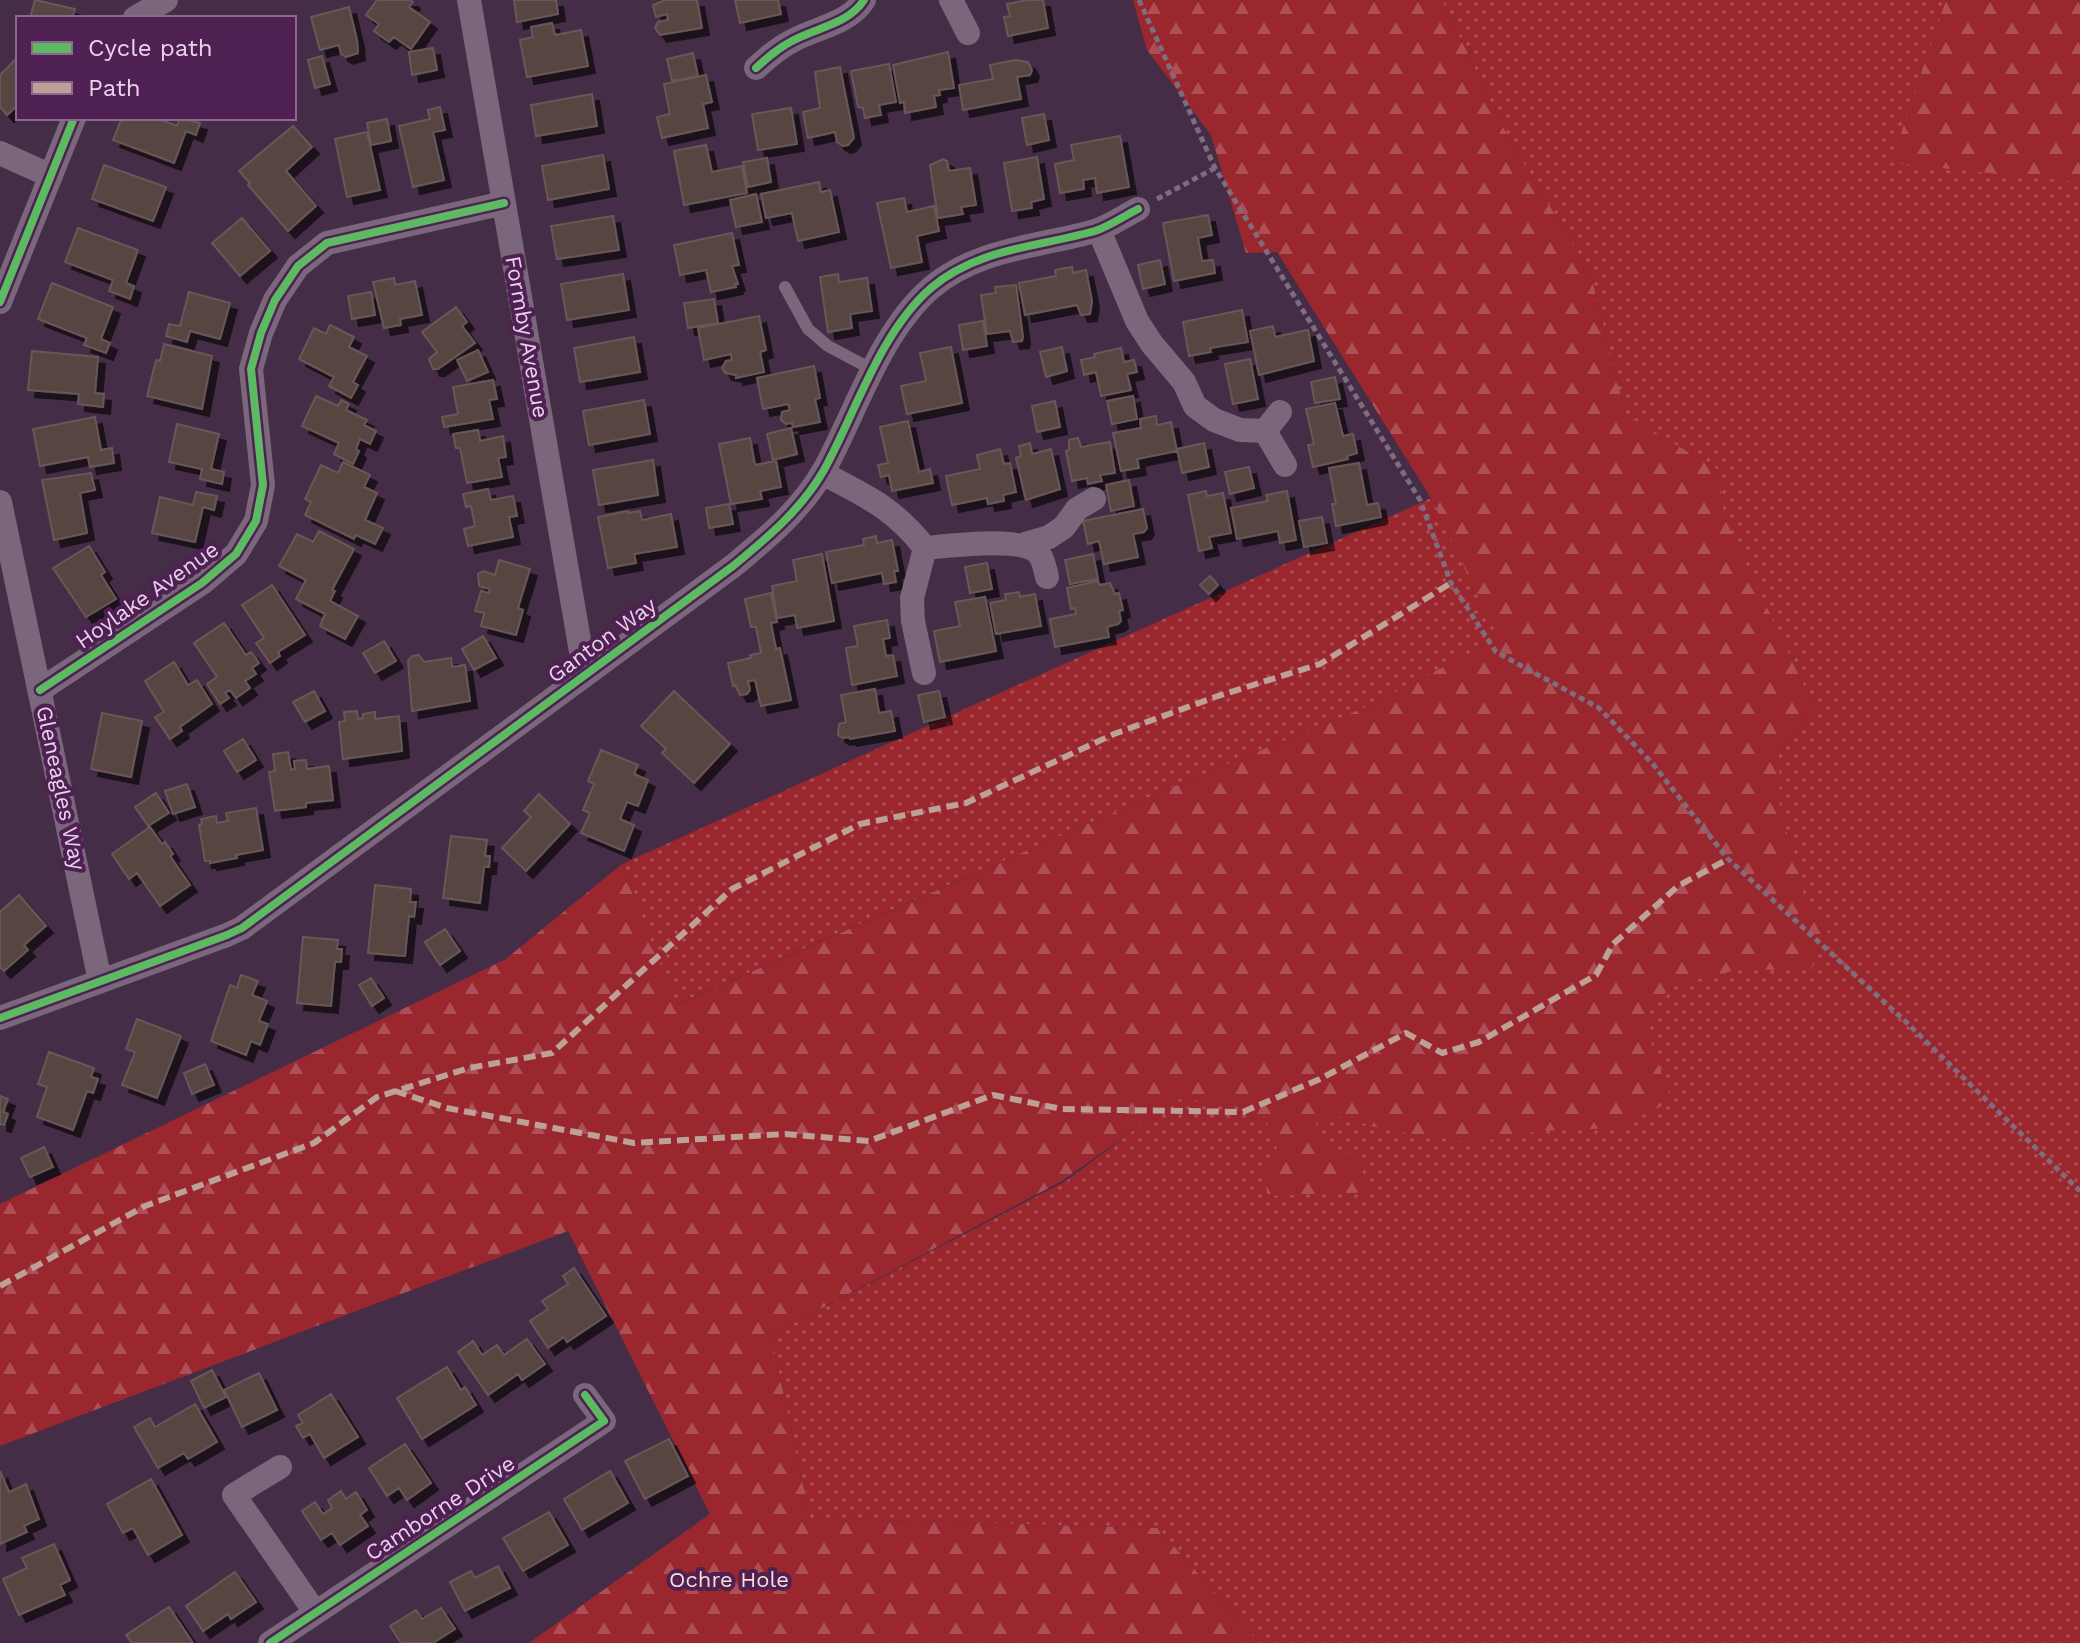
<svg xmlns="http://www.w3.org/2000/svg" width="2080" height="1643" font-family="'Work Sans',sans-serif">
<defs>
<pattern id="grass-dots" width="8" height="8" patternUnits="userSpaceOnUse" patternTransform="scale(2)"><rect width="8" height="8" fill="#9b272e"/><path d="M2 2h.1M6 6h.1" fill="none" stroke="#ae4f57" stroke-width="1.8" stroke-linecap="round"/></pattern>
<pattern id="forest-firs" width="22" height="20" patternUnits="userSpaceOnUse" patternTransform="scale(2)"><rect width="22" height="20" fill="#9b272e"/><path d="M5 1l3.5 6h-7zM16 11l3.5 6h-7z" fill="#ae4f57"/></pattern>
<filter id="shadow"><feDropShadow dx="7" dy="7" stdDeviation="0" flood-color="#0009"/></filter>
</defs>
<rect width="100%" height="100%" fill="#452c47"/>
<path fill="url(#grass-dots)" d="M1442 0H2080V1643H1259L1158 1528 810 1518 771 1335 1066 1181 1348 968 1756 783 1814 707 1724 519 1717 469 1626 416 1590 272 1510 141Z
M1431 498 1499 638 1371 705 1172 787 675 1005 622 864Z"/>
<path fill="url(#forest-firs)" d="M1133 0H1442L1510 141 1590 272 1626 415 1717 469 1725 519 1814 707 1779 753 1780 814 1799 866 1804 898 1829 934 1811 969 1736 970 1675 985 1648 1007 1652 1047 1672 1101 1617 1128 1539 1131 1472 1143 1386 1130 1333 1115 1315 1121 1327 1146 1353 1156 1375 1192 1267 1196 1266 1164 1278 1146 1266 1121 1232 1104 1177 1099 1062 1181 771 1335 810 1518 1158 1528 1259 1643H529L710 1514 568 1231 0 1446V1204L506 959 622 864 676 1005 1172 787 1371 705 1498 638 1431 498 1277 252 1246 253 1211 135 1147 50Z
M1946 0H2080V182L1891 163Z"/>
<path fill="#574441" stroke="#695757" stroke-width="2" filter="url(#shadow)" d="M35 0 75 9 72 18H30Z
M377 0H411L413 2 409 7 430 22 411 49 394 37 389 42 374 31 379 24 366 15Z
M514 0H556L558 14 517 22Z
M665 0H697L702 28 660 35 655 28 658 22 668 20 667 14 656 17 653 5Z
M735 0H778L781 14 740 23Z
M1027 0H1043L1048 28 1008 36 1004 17 1010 16 1007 4Z
M349 7 357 40 358 53 346 57 341 54 339 45 320 50 311 17Z
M552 23 555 35 581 30 588 66 527 77 520 40 533 37 531 27Z
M433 48 437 70 412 75 409 52Z
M948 52 954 88 939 90 940 95 934 96 936 107 905 113 904 102 900 103 893 65Z
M693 53 698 76 672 81 667 59Z
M322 56 330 84 315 88 308 60Z
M16 59 18 61V105L7 115 0 107V75Z
M1015 60 1028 62 1032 70 1030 75 1017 77 1021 99 963 110 959 85 993 79 990 65Z
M889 64 896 102 879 105 881 115 865 118 863 108 858 107 851 71Z
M840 67 854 138 848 145 843 146 837 142 835 132 808 138 803 112 820 108 815 72Z
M706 75 712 102 703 104 708 128 662 138 657 117 670 114 664 84Z
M592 94 597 126 536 136 531 105Z
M440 107 445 130 433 132 444 180 413 187 399 126 430 119 428 110Z
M791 108 797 144 758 150 752 114Z
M1044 114 1049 140 1027 145 1022 118Z
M122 118H156L177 126 180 118 200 123 196 135 186 131 174 163 113 140Z
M387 119 391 141 371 145 367 123Z
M293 126 312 147 286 171 316 206 288 231 248 185 250 183 239 171Z
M367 132 380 190 347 197 335 139Z
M1120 136 1129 187 1097 193 1095 178 1083 180 1084 189 1060 193 1055 164 1074 160 1071 145Z
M706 145 712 172 742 166 747 193 684 205 674 151Z
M603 155 609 189 548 200 542 166Z
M1037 157 1044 199 1031 202 1032 208 1012 211 1004 163Z
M767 158 771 182 748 187 743 162Z
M943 159 947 161 949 171 970 168 976 205 961 207 963 214 938 218 930 165Z
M104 165 166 187 153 221 92 199Z
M819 182 821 192 830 190 839 232 798 241 792 213 766 218 761 194Z
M756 194 762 222 736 227 730 200Z
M904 198 907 212 934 206 939 231 917 236 922 262 891 268 877 203Z
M1208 215 1212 235 1198 238 1202 261 1213 260 1215 273 1174 281 1163 223Z
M613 216 619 250 557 259 551 226Z
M242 218 270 251 240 276 212 243Z
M78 228 138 250 126 283 134 286 130 299 109 291 113 280 65 262Z
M732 233 739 265 732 266 738 284H735L736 287 711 292 706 270 680 275 674 245Z
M1160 260 1165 284 1143 289 1138 265Z
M1072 267 1073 273 1086 270 1092 301 1090 314 1081 315 1077 305 1025 315 1019 283 1056 276 1055 270Z
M623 274 629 310 567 320 561 284Z
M838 274 839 282 867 278 872 311 850 314 852 328 828 332 820 277Z
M394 278 395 285 415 281 422 315 400 319 401 325 384 328 373 282Z
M52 283 113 307 101 339 110 343 106 353 84 345 87 338 38 319Z
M1016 285 1023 337 1022 341 1013 342 1010 331 987 334 981 295 996 293 995 287Z
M189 292 230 303 220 339 190 331 187 342 166 336 169 324 180 326Z
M371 292 375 315 352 319 348 296Z
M714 299 718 323 688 328 684 303Z
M456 307 467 322 462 326 475 343 438 369H433L429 359 437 352 422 332Z
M1242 310 1248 342 1210 348 1211 352 1189 356 1183 322Z
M759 316 766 350 760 352 764 372 736 378V375L725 373 722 368 726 361 732 360 731 354 704 360 698 328Z
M983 321 987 346 963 350 959 325Z
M330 325 354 337 349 347 367 356 353 382 358 385 351 398 329 386 334 377 299 359 314 328 326 334Z
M1273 326 1275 337 1308 330 1314 361 1259 375 1250 331Z
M634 337 640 372 580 382 574 348Z
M164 344 212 356 202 409 147 396 156 360 160 361Z
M951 347 962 403 907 414 901 386 926 381 920 353Z
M1062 347 1067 371 1046 377 1040 352Z
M1121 348 1124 362 1134 360 1137 372 1127 374 1131 390 1101 396 1096 372 1084 375 1081 360 1095 357 1094 354Z
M478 350 488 372 467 381 457 360Z
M32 351 98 357 95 393 104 394 103 407 78 404 79 394 28 390Z
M1250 359 1258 399 1233 404 1225 364Z
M814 366 820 398 815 399 820 422 793 427 792 423 786 424 781 420 782 412 790 410 788 404 763 409 757 378Z
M1335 377 1340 399 1315 403 1311 382Z
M493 380 497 399 489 400 493 419 444 427 442 417 458 414 453 387Z
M316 396 338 406 341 400 349 404 346 410 367 420 364 425 376 431 370 444 360 439 356 449 359 451 353 464 334 454 339 443 302 426Z
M1133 396 1137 419 1112 424 1107 401Z
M644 400 650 434 589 445 583 411Z
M1055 401 1060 427 1037 432 1032 406Z
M1335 403 1343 436 1353 434 1357 453 1347 456 1348 459 1313 467 1308 445 1314 444 1306 409Z
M1156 416 1157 425 1171 422 1177 451 1137 459 1139 468 1121 471 1113 433 1141 428 1140 419Z
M95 417 101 450 112 448 114 463 90 467 88 457 40 466 33 429Z
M908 421 919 472 930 469 933 483 892 491 889 475 881 477 878 465 888 463 880 427Z
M177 424 219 434 211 469 224 472 222 484 200 479 202 469 169 462Z
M791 428 797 454 773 460 767 434Z
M478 430 480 441 503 436 506 457 498 458 502 477 467 483 460 448H456L453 434Z
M750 438 755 465 776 461 781 487 760 491 762 499 731 504 719 444Z
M1078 438 1081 447 1110 442 1115 473 1100 475 1102 481 1088 484 1087 478 1072 481 1066 451 1069 450V440Z
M1030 443 1032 454 1051 449 1060 489 1026 500 1016 458 1021 456 1019 446Z
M1204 443 1209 467 1182 473 1177 449Z
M1000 449 1004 464 1010 463 1016 492 1003 495 1004 501 988 504 987 498 952 505 946 476 980 469 977 455Z
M653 460 658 495 599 505 593 470Z
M343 462 370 475 364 487 377 493 365 520 383 528 375 544 356 535 354 539 305 515 311 502 305 499 321 465 338 473Z
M1359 463 1367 505 1378 503 1381 517 1336 526 1332 504H1336L1329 468Z
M1249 467 1254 488 1230 494 1225 472Z
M91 473 95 490 80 493 87 533 54 540 42 480Z
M1129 480 1134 506 1111 511 1106 485Z
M488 489 491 500 513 496 517 516 509 517 513 537 468 546 464 529 475 526 471 506 466 507 463 494Z
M1206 491 1207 496 1223 493 1231 533 1209 537 1212 548 1199 551 1188 495Z
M1287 491 1296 540 1280 543 1278 531 1237 539 1231 508 1268 501 1266 495Z
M196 492 217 496 214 510 203 507 195 542 152 533 160 497 193 505Z
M729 504 733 524 709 528 706 508Z
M1143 509 1147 528 1144 532 1133 534 1138 557 1104 564 1099 541 1088 544 1083 521Z
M628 511V513L640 511 642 520 671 514 677 547 634 554 636 563 608 568 598 517Z
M1322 517 1327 543 1304 547 1299 521Z
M319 531 354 549 332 590 335 591 330 601 358 616 345 639 320 626 325 614 296 599 306 580 279 566 297 534 313 542Z
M876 536 877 543 892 540 898 571H894L896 582 884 584 882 573 832 583 826 552 864 545 863 539Z
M89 546 105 572 101 575 116 599 86 617 53 568Z
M822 554 834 621 797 628 795 615 777 618 772 586 797 581 793 560Z
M1093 554 1098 579 1070 584 1065 560Z
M499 560 530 569 518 608 523 610 516 635 481 626 484 613 475 611 481 591 489 593 490 589 479 586 478 574 483 571 495 575Z
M987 563 992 589 970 593 965 567Z
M1210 576 1218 585 1209 594 1200 585Z
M1098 581 1099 585 1110 583 1115 594 1119 593 1123 610 1119 611 1121 621 1118 624 1107 627 1109 637 1055 647 1050 619 1076 614 1075 608 1071 609 1067 588Z
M272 585 305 635 278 652 280 656 270 663 256 643 264 638 242 605Z
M1019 592 1020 597 1035 594 1041 626 996 634 990 603 1006 600 1005 594Z
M771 593 777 622 771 623 776 649 780 648 791 700 761 706 755 680 748 681 750 690 747 694 740 695 735 685 733 686 728 663 751 658 750 655 761 653 756 627H751L745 599Z
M985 597 996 651 940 662 934 631 960 626 955 602Z
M887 620 890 638 883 639 886 656 893 655 897 676 852 685 846 648 858 646 854 626Z
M224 623 246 655 251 652 259 663 252 668 256 674 245 681 250 688 236 698 230 690 225 693 229 698 220 704 207 684 217 677 194 643Z
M483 636 496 658 474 670 462 649Z
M384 641 396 661 375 673 363 653Z
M419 655 424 662 451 658 452 667 465 665 470 701 412 711 408 661 412 656Z
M174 662 188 685 197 680 212 704 180 727 182 731 170 739 155 717 164 712 145 681Z
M875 689 879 713 891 711 895 731 850 739 849 737 843 738 838 735 839 724 846 722 841 695Z
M314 691 325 711 305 722 293 702Z
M674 691 730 744 694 783 662 753 666 749 641 726Z
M939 691 945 717 924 722 918 695Z
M357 711 358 719 363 718V714L375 712V719L399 716 402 751 343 759 339 722 345 721 344 712Z
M102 713 142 721 131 777 91 769Z
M243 739 256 760 237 772 224 751Z
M601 750 638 765 634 774 648 780 638 806 627 802 620 819 634 825 624 851 581 833 590 813 583 810 594 784 588 781Z
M288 752 291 770 295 769 294 761 306 760 307 769 329 766 333 800 306 803V807L275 811 269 772 275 771 273 754Z
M187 784 195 807 173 814 165 791Z
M156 793 169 813 148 826 135 807Z
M539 794 570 824 526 871 502 848 531 817 524 811Z
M256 808 263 850 236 855 237 858 210 863V861H205L199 825 202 824 201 819 216 816 217 823 228 821 226 813Z
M150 827 162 844 165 842 173 854 170 856 190 885 160 906 137 873 129 879 112 854Z
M451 836 487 840 485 856H490L489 867H484L480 903 443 898Z
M375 885 411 889 410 902H416L414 917 409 916 405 956 368 953Z
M19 895 46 926 24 945 28 950 4 971 0 967V912Z
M445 929 460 951 440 965 425 942Z
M303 937 338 940 337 949H342L341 962H335L331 1006 297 1003Z
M241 975 258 981 252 995 267 1001 259 1021 268 1024 260 1045 251 1041 246 1055 211 1041 230 985 237 988Z
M371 978 384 998 372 1006 359 985Z
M137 1019 181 1036 157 1098 122 1085 135 1052 126 1049Z
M49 1052 94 1068 91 1077 98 1079 93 1093 87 1091 73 1130 37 1117 47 1087 38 1084Z
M205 1064 214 1085 192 1094 184 1073Z
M0 1096 8 1099 3 1112 8 1114 4 1125 0 1124Z
M44 1147 53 1167 30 1177 21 1158Z
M574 1268 606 1316 567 1342 564 1337 548 1348 530 1321 548 1309 542 1301 568 1284 563 1276Z
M527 1339 545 1364 522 1380 518 1374 488 1395 458 1352 473 1341 482 1355 497 1345 504 1355Z
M447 1367 461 1390 465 1387 476 1405 422 1439 397 1398Z
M212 1370 226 1397 204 1408 191 1381Z
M259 1373 277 1410 242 1427 224 1390Z
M331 1394 358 1437 324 1458 310 1434 303 1438 296 1426 303 1423 298 1415Z
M195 1404 217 1442 188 1459 184 1453 158 1468 134 1427 150 1418 155 1427Z
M669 1439 688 1476 645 1499 625 1461Z
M405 1444 431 1483 407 1500 399 1488 387 1496 369 1468Z
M0 1471 9 1492 26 1484 39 1519 24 1526 27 1532 0 1544Z
M610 1471 628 1503 582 1530 564 1499Z
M151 1479 182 1535 148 1555 133 1528 123 1533 107 1504Z
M341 1491 346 1499 356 1492 367 1510 360 1515 368 1526 340 1545 332 1533 321 1540 302 1511 315 1502 323 1514 332 1508 328 1500Z
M549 1512 568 1545 523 1571 503 1538Z
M54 1544 70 1580 60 1585 65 1595 19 1615 3 1579 27 1568 22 1558Z
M498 1566 510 1588 465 1611 450 1582 471 1571 475 1578Z
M235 1572 256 1602 231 1619 228 1614 203 1631 186 1606Z
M169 1607 193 1643H132L126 1635Z
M441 1608 455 1629 433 1643H401L390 1626 416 1610 422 1619Z"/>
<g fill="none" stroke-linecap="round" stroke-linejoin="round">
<path stroke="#7e6d7f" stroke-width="5" stroke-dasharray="6 4" stroke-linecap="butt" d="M1139 0 1215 168 1420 500 1451 583 1496 652 1599 708 1652 763 1728 859 1904 1020 2080 1191
M1157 199 1215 168"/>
<path stroke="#7a677c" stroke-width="12" d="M785 287 808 329 828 346 873 370"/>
<path stroke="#7a677c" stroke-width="24" d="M469 0 585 675
M951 0 968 33
M135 18 166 0
M756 68C767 58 778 48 792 41 815 28 849 24 864 0
M0 153 51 176
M1099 230 1137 321 1152 344 1184 382 1195 406 1214 420 1240 430 1265 431 1285 465
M0 302 74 118
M1265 431 1280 412
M822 473C866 496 894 508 925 548 949 546 1021 536 1038 553 1043 558 1045 569 1047 577
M0 502 100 981
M1025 544 1049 537 1064 527 1077 509 1094 499
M924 673 913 621 912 598 925 548
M40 690 202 583 236 554 256 521 263 485 251 369 261 333 275 300 298 266 327 243 504 203
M0 1018 227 935 242 928 733 566C767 538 801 510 824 470 856 412 880 332 931 288 978 248 1038 247 1095 231 1110 226 1124 216 1138 209
M280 1467 234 1495 315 1612
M270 1643 604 1421 585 1395"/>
<path stroke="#bda197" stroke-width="6" stroke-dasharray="12 6" stroke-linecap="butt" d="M395 1091 447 1108 634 1143 785 1134 869 1141 993 1095 1062 1109 1243 1112 1320 1079 1406 1033 1442 1053 1479 1042 1596 975 1613 944 1678 886 1728 859
M0 1286 145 1206 314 1143 377 1097 469 1068 552 1053 732 889 860 824 966 803 1114 734 1218 696 1320 664 1451 583"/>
<g stroke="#4e2152" stroke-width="13">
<path id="cycleway" d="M756 68C767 58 778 48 792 41 815 28 849 24 864 0
M0 302 74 118
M40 690 202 583 236 554 256 521 263 485 251 369 261 333 275 300 298 266 327 243 504 203
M0 1018 227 935 242 928 733 566C767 538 801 510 824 470 856 412 880 332 931 288 978 248 1038 247 1095 231 1110 226 1124 216 1138 209
M270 1643 604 1421 585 1395"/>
</g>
<use href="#cycleway" stroke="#5cba63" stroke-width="8"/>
</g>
<g text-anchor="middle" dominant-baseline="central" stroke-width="8" stroke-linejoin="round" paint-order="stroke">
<g font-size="22" fill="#ecd1ee" stroke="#4e2152">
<text transform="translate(527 337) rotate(80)">Formby Avenue</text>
<text transform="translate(147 595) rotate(-35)">Hoylake Avenue</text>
<text transform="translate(602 640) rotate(-36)">Ganton Way</text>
<text transform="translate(61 788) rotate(78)">Gleneagles Way</text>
<text transform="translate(440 1508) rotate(-33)">Camborne Drive</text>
</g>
<g font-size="22" fill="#fddad6" stroke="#4e2152">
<text x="729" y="1579">Ochre Hole</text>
</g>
</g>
<rect x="16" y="16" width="280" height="104" fill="#4e2152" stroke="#8d6790" stroke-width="2"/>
<rect x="32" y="42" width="40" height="12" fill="#5cba63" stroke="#8d6790" stroke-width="2"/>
<text x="88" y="56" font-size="24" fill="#ecd1ee">Cycle path</text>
<rect x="32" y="82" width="40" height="12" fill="#bda197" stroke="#8d6790" stroke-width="2"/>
<text x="88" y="96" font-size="24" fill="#ecd1ee">Path</text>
</svg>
